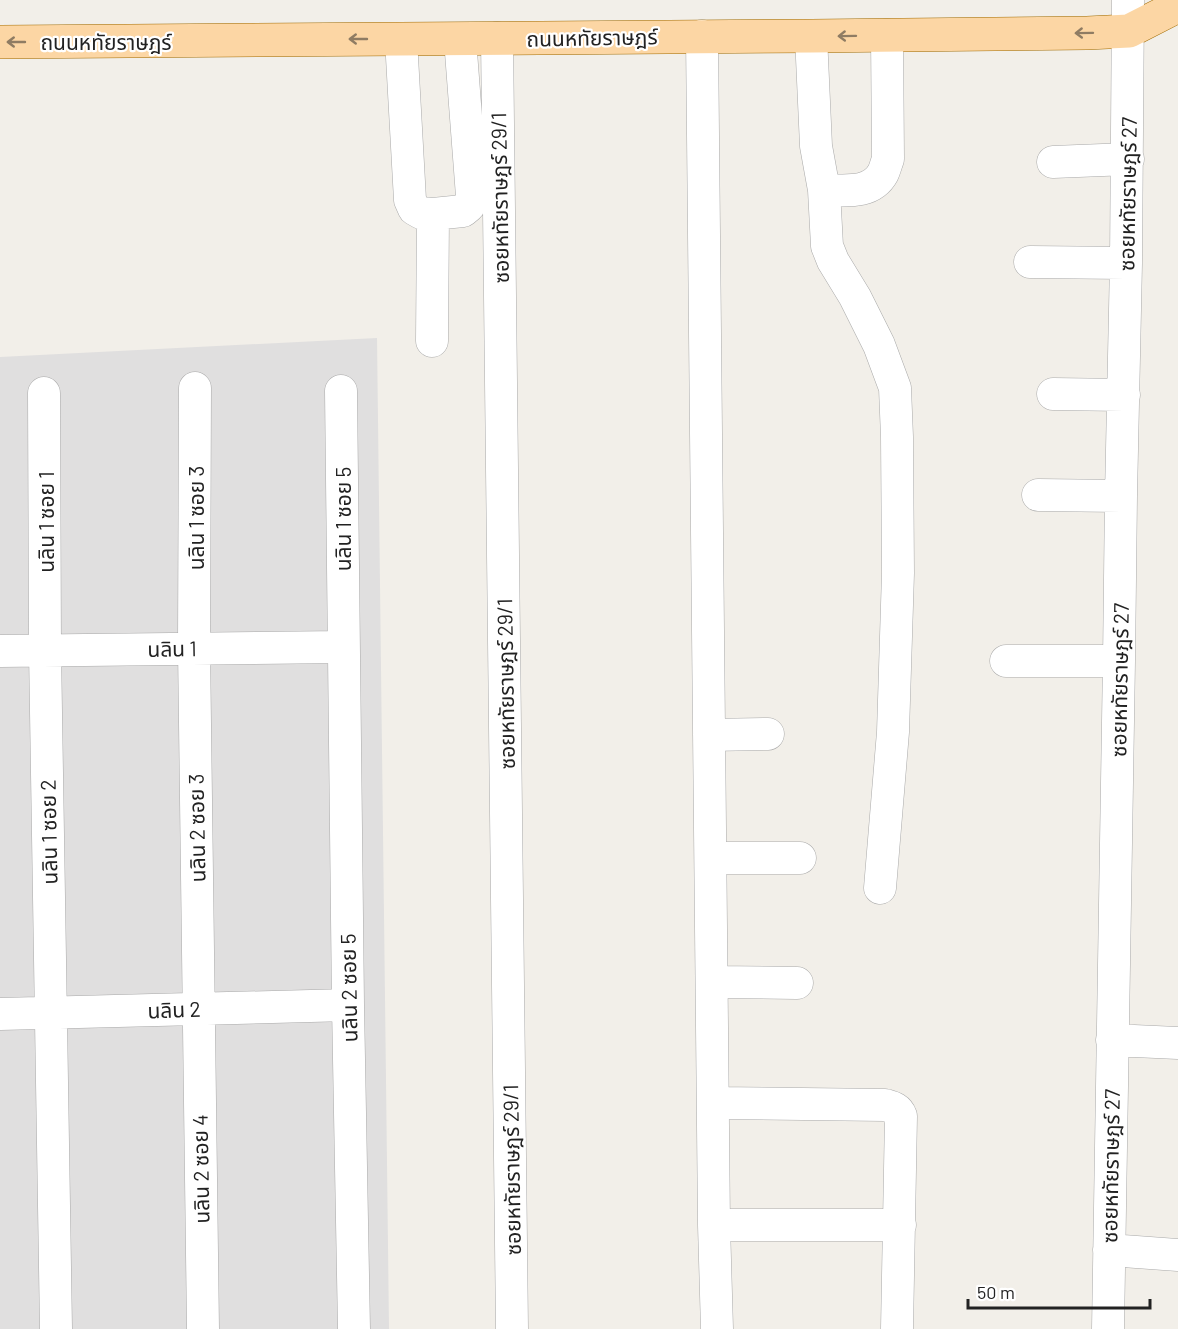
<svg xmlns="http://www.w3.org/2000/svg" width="1178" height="1329" font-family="Barlow,'Noto Sans Thai',sans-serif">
<rect width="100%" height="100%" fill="#f2efe9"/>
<path fill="#e0dfdf" d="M377 338 389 1329H0V357Z"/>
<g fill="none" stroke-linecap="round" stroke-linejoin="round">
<g stroke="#a9a9a9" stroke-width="33">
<path id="minor" d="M702 36 714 1225 717 1329
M811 36 816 146 824 190 827 246 833 261 855 297 879 345 895 388 897 437 898 573 893 732 880 888
M497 38 512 1329
M401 39 410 200 414 209 421 213 433 214 463 211 469 206 472 196 460 39
M1053 162 1128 159
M824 190C844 190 871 195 883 173 885 169 886 164 888 159L887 35
M1030 262 1126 263
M432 341 433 214
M195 388 194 648 203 1329
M341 391 348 1005 354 1329
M44 393 45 650 56 1329
M1053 394 1124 395
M1038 495 1121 496
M0 651 343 647
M1006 661H1119
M709 735 768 734
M711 858H800
M712 982 797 983
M0 1014 348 1005
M1112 1040 1178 1043
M714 1103 885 1105C892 1107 898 1108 901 1116L897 1329
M714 1225H900
M1109 1250 1178 1255
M1108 1329 1119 661 1121 496 1126 263 1128 0"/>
</g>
<g stroke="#a06b00" stroke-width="34">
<path id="major" d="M0 42 811 36 1087 33 1129 31 1178 6"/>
</g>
<use href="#minor" stroke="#fff" stroke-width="32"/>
<use href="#major" stroke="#fcd6a4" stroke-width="33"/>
</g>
<defs><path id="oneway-shaft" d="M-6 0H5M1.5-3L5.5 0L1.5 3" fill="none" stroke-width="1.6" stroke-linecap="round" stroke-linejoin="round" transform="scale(1.5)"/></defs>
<g stroke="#8f7c63">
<use href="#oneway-shaft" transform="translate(1084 33) rotate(179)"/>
<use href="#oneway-shaft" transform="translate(847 36) rotate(179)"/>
<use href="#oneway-shaft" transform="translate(358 39) rotate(180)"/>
<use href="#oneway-shaft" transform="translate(16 42) rotate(180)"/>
</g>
<g text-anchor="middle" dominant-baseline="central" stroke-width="4.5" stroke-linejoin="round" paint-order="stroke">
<g font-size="21" fill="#222" stroke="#fff">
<text transform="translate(592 37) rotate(-1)">ถนนหทัยราษฎร์</text>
<text x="106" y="41">ถนนหทัยราษฎร์</text>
<text transform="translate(1127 194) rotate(-89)">ซอยหทัยราษฎร์ 27</text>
<text transform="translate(499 198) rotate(-91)">ซอยหทัยราษฎร์ 29/1</text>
<text transform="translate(195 518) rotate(-90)">นลิน 1 ซอย 3</text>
<text transform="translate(342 519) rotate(-90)">นลิน 1 ซอย 5</text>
<text transform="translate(45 522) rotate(-90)">นลิน 1 ซอย 1</text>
<text transform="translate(172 648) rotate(-1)">นลิน 1</text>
<text transform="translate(1119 680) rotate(-89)">ซอยหทัยราษฎร์ 27</text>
<text transform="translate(505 684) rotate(-91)">ซอยหทัยราษฎร์ 29/1</text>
<text transform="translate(196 828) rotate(-91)">นลิน 2 ซอย 3</text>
<text transform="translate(48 832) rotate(-91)">นลิน 1 ซอย 2</text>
<text transform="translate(348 988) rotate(-91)">นลิน 2 ซอย 5</text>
<text transform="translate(174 1009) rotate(-2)">นลิน 2</text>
<text transform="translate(1110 1166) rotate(-89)">ซอยหทัยราษฎร์ 27</text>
<text transform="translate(200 1169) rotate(-91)">นลิน 2 ซอย 4</text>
<text transform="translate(511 1170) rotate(-91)">ซอยหทัยราษฎร์ 29/1</text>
</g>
</g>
<path d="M968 1299v9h182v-9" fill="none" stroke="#222222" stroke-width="3"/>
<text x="977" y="1299" font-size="18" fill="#222222" stroke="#ffffff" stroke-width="4.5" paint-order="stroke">50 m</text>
</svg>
